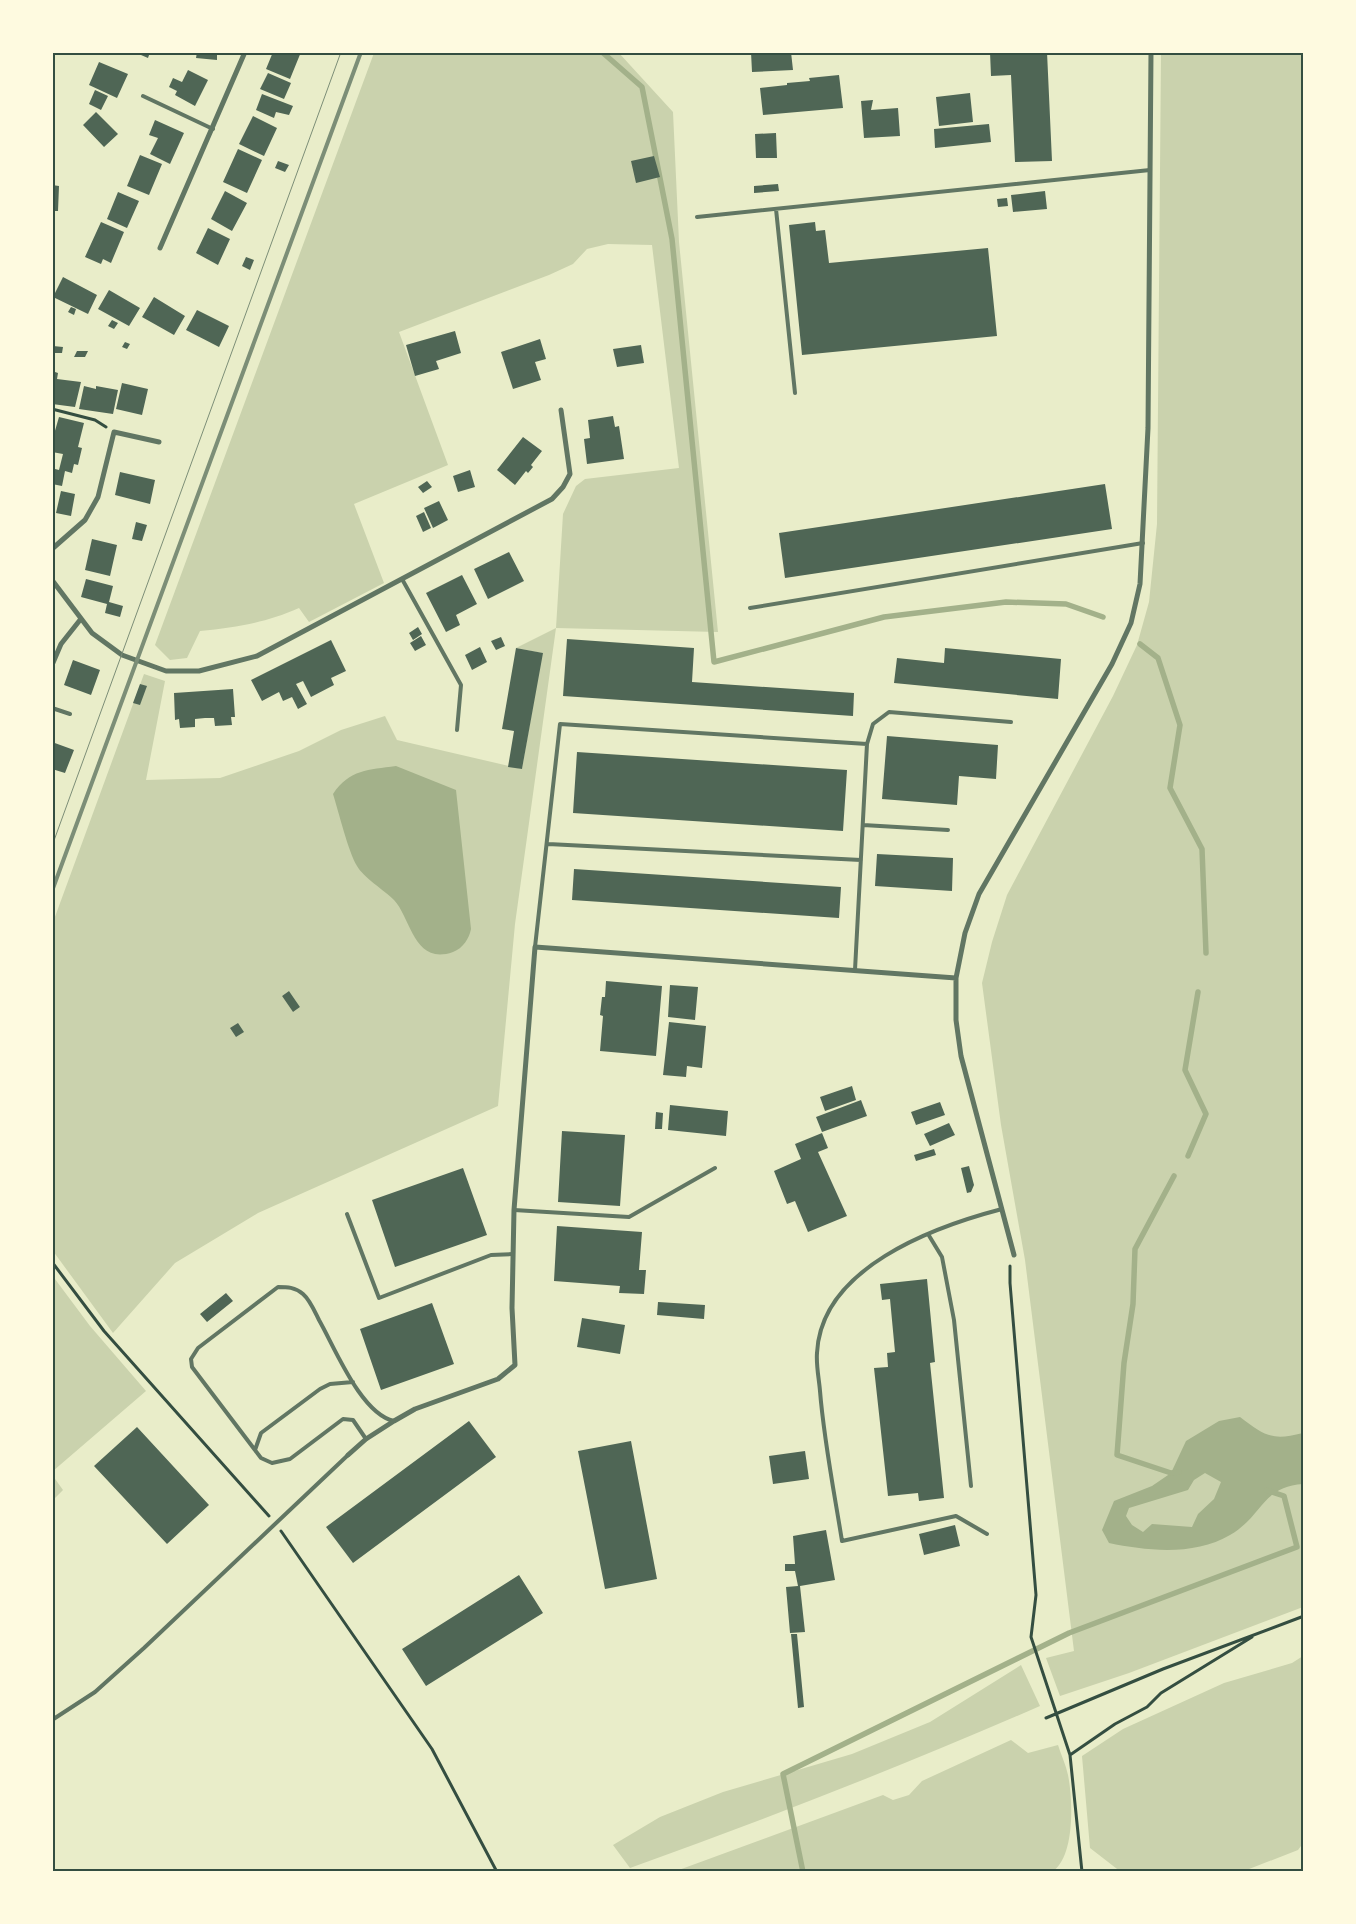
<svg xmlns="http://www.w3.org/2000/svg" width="1356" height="1924" font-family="Lato,sans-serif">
<rect width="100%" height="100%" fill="#e9edc9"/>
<path fill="#cad2ad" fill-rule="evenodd" d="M374 53H619L673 112 679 242 718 632 556 628 515 924 498 1106 258 1213 175 1263 113 1333 53 1251 52 925 144 674 165 681 146 780 220 778 299 751 341 730 385 716 397 740 522 769 542 653 516 648 556 628 563 514 576 486 585 479 679 468 652 245 608 244 587 249 573 264 549 275 399 332 448 465 354 504 384 583 309 622 299 608C265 623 237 627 200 631L187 658 170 660 155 645ZM289 991 300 1007 293 1012 282 996Z
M1161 53H1303V1607L1129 1673 1060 1696 1046 1658 1074 1651 1025 1260 1001 1125 982 983 992 942 1007 895 1113 696 1137 645 1149 602 1157 524Z
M52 1275 90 1326 146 1391 53 1471Z
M53 1476 63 1490 53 1500 52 1476Z
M1303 1656 1304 1842 1298 1850 1244 1871 1121 1872 1090 1848 1082 1756 1123 1729 1224 1683 1292 1663Z
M1021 1665 1040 1706C905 1765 769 1818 630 1868L613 1845 660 1817 723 1792 852 1754 930 1722Z
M1011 1740 1028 1753 1058 1745C1061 1755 1066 1765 1068 1775 1073 1799 1075 1856 1053 1871H676L883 1795 893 1800 909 1795 922 1781Z"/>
<path fill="#a3b18a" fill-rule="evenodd" d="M396 766 456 790 471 929C469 939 463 948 453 952 414 966 411 918 394 900 384 890 363 877 357 866 348 851 339 813 333 794 350 769 368 770 396 766Z
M1240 1417C1265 1436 1272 1441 1303 1433V1484C1261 1487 1263 1516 1230 1535 1195 1556 1147 1551 1109 1543L1102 1530 1114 1501 1152 1486 1171 1473 1186 1441 1219 1421ZM1205 1473 1221 1482 1214 1499 1198 1514 1192 1527 1152 1524 1143 1532 1132 1525 1126 1516 1129 1508 1188 1490 1194 1480Z"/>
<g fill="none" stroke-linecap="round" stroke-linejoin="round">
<path stroke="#a3b18a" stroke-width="5.5" d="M602 52 642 87 672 239 714 662 884 617 1006 602 1066 604 1103 617
M1140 644 1158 658 1180 725 1170 788 1202 849 1206 953
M1188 1156 1206 1114 1185 1070 1198 992
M1174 1176 1135 1249 1133 1304 1124 1363 1117 1455 1171 1473 1179 1472
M803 1872 783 1774 1069 1633 1297 1547 1284 1496 1266 1490"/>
</g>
<path fill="#4f6655" d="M134 52H150L148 58Z
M197 52H217V60L196 58Z
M273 52H301L290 79 266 69Z
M751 52H791L793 70 752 72Z
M990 52H1047L1052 161 1015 162 1011 75 991 76Z
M99 62 128 74 117 98 89 85Z
M188 70 208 80 195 106 175 95 177 91 169 87 173 78 182 82Z
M268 73 291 83 284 99 260 89Z
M839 75 843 108 763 115 760 88 787 85V83L810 81 809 78Z
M95 90 108 96 101 110 89 104Z
M970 93 973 122 939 126 936 97Z
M262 94 293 106 289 115 276 112 274 118 256 110Z
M873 100 871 110 898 108 900 136 864 138 861 101Z
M96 112 118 134 104 147 83 125Z
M253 116 277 128 264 156 239 144Z
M155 120 184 133 170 164 150 154 158 138 149 135Z
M989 124 991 142 935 148 934 129Z
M776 133 777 158H756L755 134Z
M238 149 262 160 247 193 223 182Z
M140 155 162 164 149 195 127 186Z
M654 156 660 177 636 183 631 161Z
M278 161 289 165 285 172 275 168Z
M778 184 779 191 754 193V186Z
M52 185 59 186 58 211H52Z
M225 191 247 203 232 231 211 219Z
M1045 191 1047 209 1013 212 1011 195Z
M118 192 139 201 127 228 107 219Z
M1007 198 1008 206 998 207 997 199Z
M101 222 124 232 111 263 103 259 101 264 85 257Z
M815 222 816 231 825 230 829 263 988 248 997 336 802 355 789 225Z
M208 228 230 239 218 265 196 253Z
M246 257 254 260 250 270 242 266Z
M63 277 97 295 88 314 53 297Z
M109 290 140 308 129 326 98 309Z
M154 297 185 316 174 335 142 317Z
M71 307 76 309 74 315 68 312Z
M197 310 229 326 219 347 186 330Z
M112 320 118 323 114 329 108 326Z
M455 331 461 353 436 361 439 369 415 376 406 345Z
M540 339 546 359 535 362 541 380 513 389 501 352Z
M125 342 130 344 127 349 122 347Z
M641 345 644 363 617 367 613 349Z
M53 346 63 347 62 353H52Z
M77 351H88L85 357H74Z
M52 371 58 373 57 379 81 382 75 407 52 404Z
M122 383 148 389 142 415 116 409Z
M84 386 96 389V386L118 390 113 414 79 409Z
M613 416 615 427 619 426 624 459 587 464 584 439 590 438 588 420Z
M59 417 84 423 78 447 82 448 78 465 74 464 72 473 65 471 62 486 52 484 55 469 59 470 63 454 52 452V441Z
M523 437 542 451 531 465 533 467 528 473 526 471 515 485 497 470Z
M470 470 475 487 458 492 453 476Z
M120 472 155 480 150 504 115 495Z
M427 481 432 487 423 493 418 487Z
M1105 484 1112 529 785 578 779 533Z
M61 491 75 494 71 516 56 513Z
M439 501 448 520 433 528 424 508Z
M424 512 431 528 423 532 416 516Z
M136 522 147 525 142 541 132 539Z
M92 539 117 545 110 576 85 570Z
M509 552 524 581 488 599 474 569Z
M462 575 477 604 456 615 460 625 446 632 426 593Z
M86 579 113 586 109 602 123 606 120 617 105 613 107 604 81 597Z
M418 627 422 634 413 640 409 633Z
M421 636 426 645 415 651 410 643Z
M501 637 505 646 496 650 491 641Z
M567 639 694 648 692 682 854 693 853 716 563 696Z
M331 640 346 671 331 678 334 685 311 697 303 681 296 684 307 704 298 709 292 697 283 701 279 692 262 701 251 680Z
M480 647 487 662 472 670 465 655Z
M516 648 543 653 522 769 508 767 514 731 502 729Z
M945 648 1061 659 1058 699 894 683 897 658 944 663Z
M73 660 100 670 91 695 64 685Z
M140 684 147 686 140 705 133 703Z
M233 689 235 717H231L232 725 215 726 214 718H205L195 719V727L180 728 179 719 175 720 174 693Z
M887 736 998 745 996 779 959 776 957 805 882 799Z
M52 742 74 750 65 773 52 769Z
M577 752 847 770 843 831 573 813Z
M877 854 953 858 952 891 875 886Z
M574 869 841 887 839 918 572 900Z
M606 981 662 986 656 1056 600 1051 603 1016 600 1015 602 997H605Z
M670 985 698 987 695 1020 668 1017Z
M289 991 300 1007 293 1012 282 996Z
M669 1022 706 1026 702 1068 687 1066 686 1077 663 1075Z
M238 1023 244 1032 236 1037 230 1028Z
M852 1086 856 1100 825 1111 820 1097Z
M861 1100 867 1116 822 1132 816 1117Z
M940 1102 945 1115 916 1125 911 1112Z
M670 1105 728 1111 726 1136 668 1130Z
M656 1112 663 1113 662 1129H655Z
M949 1123 955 1135 930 1146 924 1134Z
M562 1131 625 1135 620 1206 558 1202Z
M822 1133 828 1148 818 1152 847 1216 808 1232 795 1201 787 1204 774 1171 801 1159 795 1144Z
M934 1149 936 1155 916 1161 914 1155Z
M969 1166 974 1185 971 1192 967 1193 961 1168Z
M463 1168 487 1235 395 1267 372 1200Z
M557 1226 642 1232 639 1270H646L644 1294 619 1293 620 1286 554 1281Z
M927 1279 935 1362 930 1363 944 1498 919 1501 918 1493 888 1496 874 1368 888 1367 887 1353 895 1352 890 1299 882 1300 880 1284Z
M226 1293 233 1301 207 1322 200 1314Z
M658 1302 705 1305 704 1319 657 1315Z
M432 1303 454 1364 381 1390 360 1329Z
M582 1318 625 1325 620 1354 577 1347Z
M469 1421 496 1457 353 1563 326 1527Z
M137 1427 209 1505 167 1544 94 1466Z
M631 1441 657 1579 605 1589 578 1451Z
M805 1451 809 1479 773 1484 769 1456Z
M955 1525 960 1546 924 1555 919 1534Z
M826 1530 835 1580 800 1586 805 1632 790 1633 786 1587 798 1586 795 1571H785V1564H795L793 1536Z
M519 1575 543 1613 426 1686 402 1649Z
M791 1634H797L804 1707 798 1708Z"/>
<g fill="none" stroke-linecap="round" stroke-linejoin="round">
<path stroke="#344e41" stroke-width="3" d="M52 409 95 420 106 427
M52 1262 104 1331 269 1516
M1010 1266V1283L1036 1595 1031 1637 1070 1755 1082 1872
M281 1531 432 1749 497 1872
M1046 1718 1163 1669 1304 1616
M1070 1755 1115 1724 1147 1707 1161 1693 1252 1637"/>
<path stroke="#617663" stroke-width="4" d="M143 96 213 129
M776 209 795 393
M697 217 1150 170
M402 579 461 685 457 730
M750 608 1143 543
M52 708 70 714
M863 825 948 830
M548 844 861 860
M535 947 560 724 867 744
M855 970 867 744 873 724 889 712 1011 722
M514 1210 629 1217 715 1168
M347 1214 379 1298 491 1255 513 1254
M928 1234 942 1257 954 1320 971 1486
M366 1439 353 1420 343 1419 290 1459 272 1463 261 1458 192 1367 191 1359 198 1348 278 1287C287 1287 295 1287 303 1294 310 1300 315 1312 319 1320 335 1348 361 1414 394 1421
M255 1450 261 1433 320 1389 330 1384 353 1382
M987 1534 956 1516 842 1541C834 1491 824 1441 820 1391 819 1379 816 1365 817 1353 821 1268 933 1227 1002 1209
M52 1720 95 1692 144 1648 348 1455"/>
<path stroke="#617663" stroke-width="5" d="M160 248 245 52
M52 549 85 520 98 497 114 432 159 442
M52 580 92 633 122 655 166 671H199L257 656 552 499 563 487 570 474 561 410
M52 665 61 644 80 620
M1014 1255 961 1056 956 1020V978L965 933 979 894 1112 664 1131 623 1140 584 1148 428 1151 52
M348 1455 366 1439 394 1421 415 1409 498 1379 515 1365 512 1308 514 1210 535 947 956 978"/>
<path stroke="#7c8e77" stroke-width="1" d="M52 846 341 52"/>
<path stroke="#7c8e77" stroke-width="4" d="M52 891 361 52"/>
</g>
<rect width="1356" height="1924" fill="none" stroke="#fefae0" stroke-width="108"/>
<rect x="54" y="54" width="1248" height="1816" fill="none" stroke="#344e41" stroke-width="2"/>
</svg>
